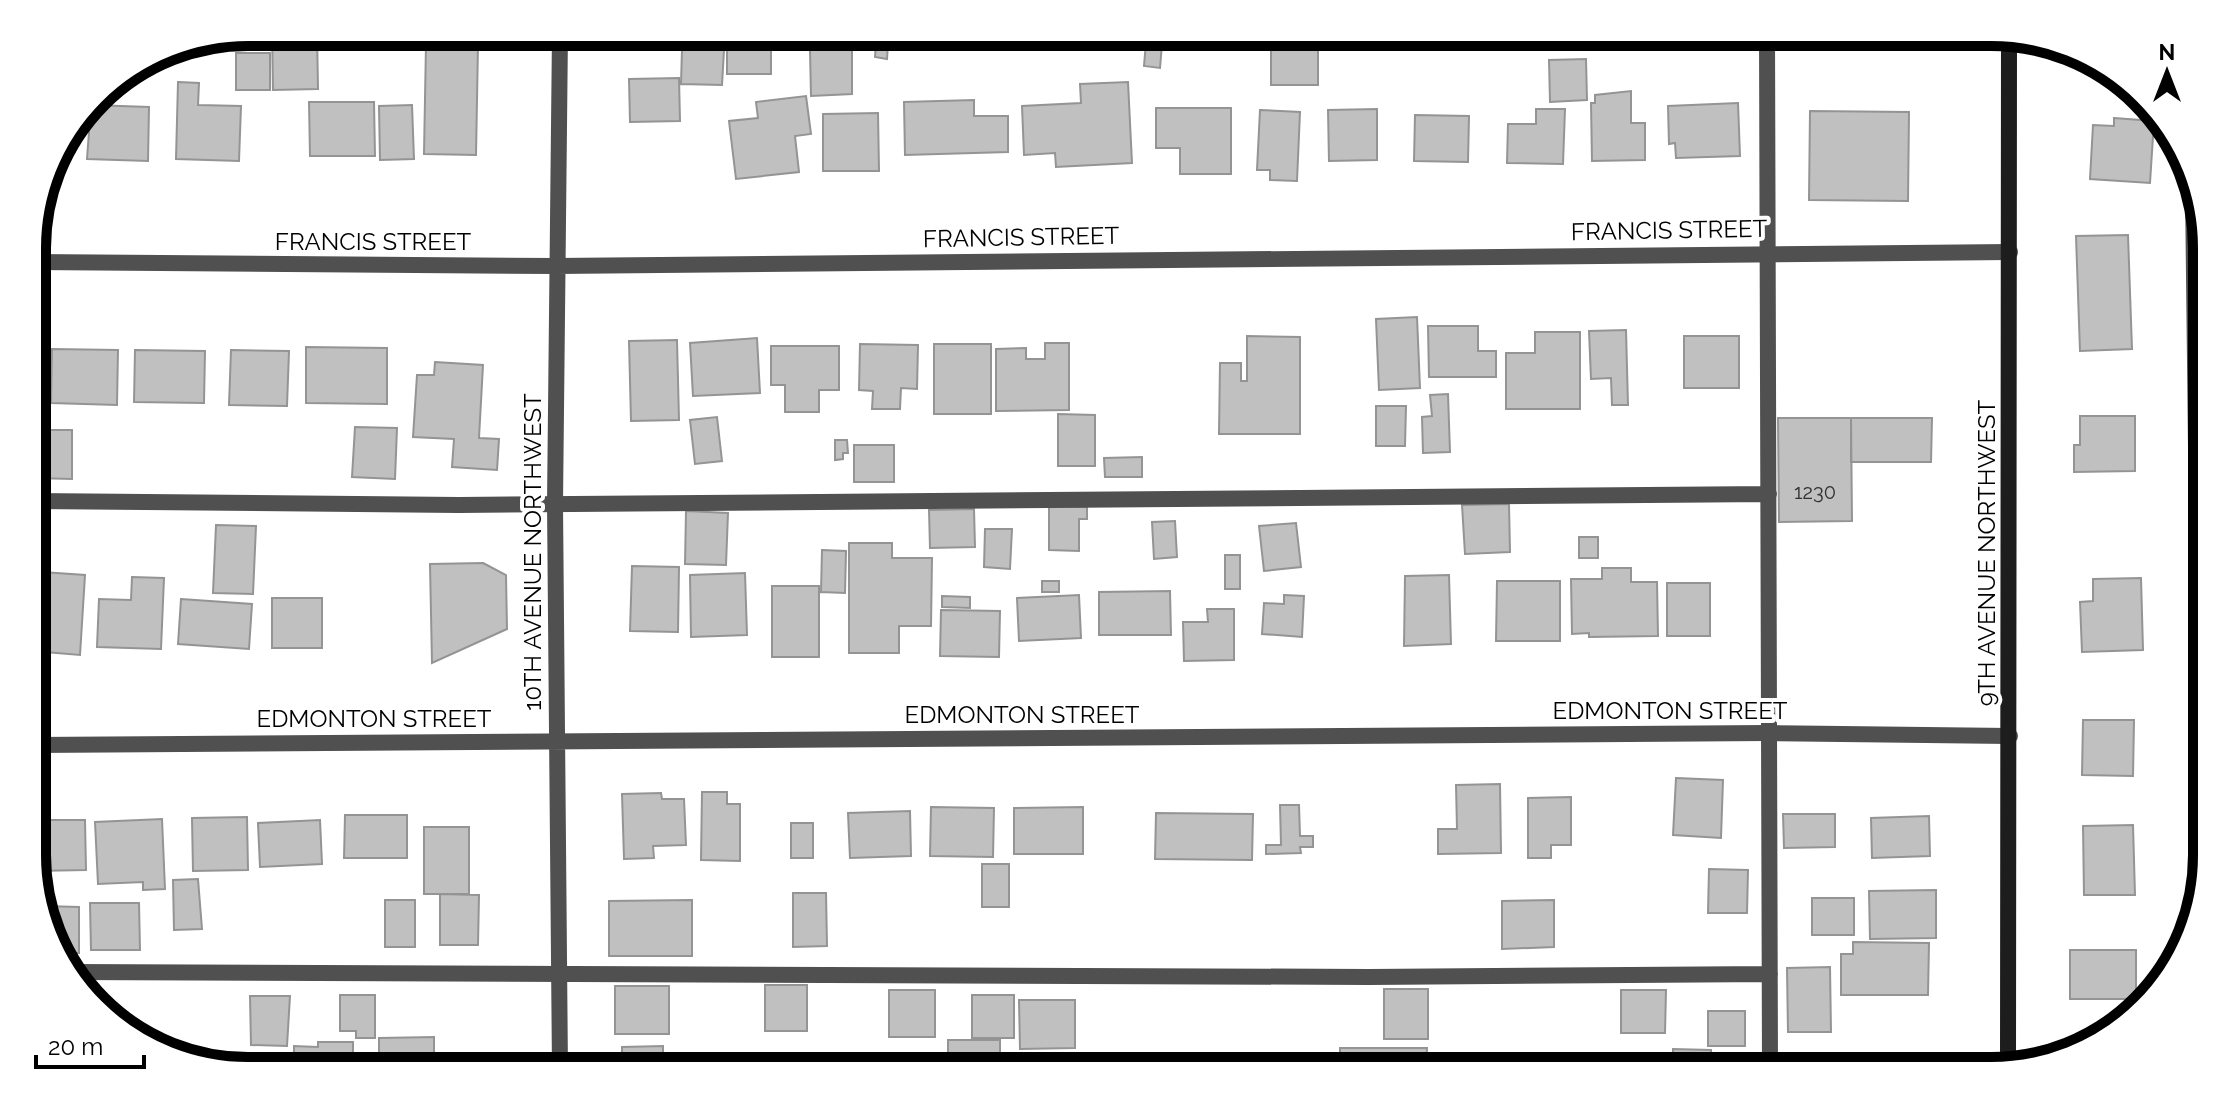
<svg xmlns="http://www.w3.org/2000/svg" width="2239" height="1103" font-family="Raleway,sans-serif">
<rect width="100%" height="100%" fill="#fff"/>
<path fill="#c0c0c0" stroke="#949494" stroke-width="2" d="M317 32 318 89 273 90 272 33Z
M1819 32H1915V37H1819Z
M1318 41V85H1271V42Z
M876 42 888 44 887 59 875 57Z
M1146 42 1162 44 1160 68 1144 66Z
M426 44 478 45 476 155 424 154Z
M727 44H771V74H727Z
M682 49 724 50 722 85 681 84Z
M810 50H852V94L811 96Z
M236 53H270V90H236Z
M1586 59 1587 100 1550 102 1549 60Z
M679 78 680 121 630 122 629 79Z
M178 82 199 83 198 105 241 106 239 161 176 159Z
M1128 82 1132 163 1056 167 1055 153 1024 155 1022 106 1081 103 1080 84Z
M1631 91V123H1645V160L1592 161 1591 103H1595V95Z
M806 96 811 134 795 136 799 172 736 179 729 121 758 118 756 102Z
M974 100V116H1008V152L905 155 904 102Z
M309 102H374L375 156H310Z
M1738 103 1740 156 1676 158 1675 143 1669 144 1668 106Z
M91 105 149 107 148 161 87 159Z
M412 105 414 159 380 160 379 106Z
M1156 108H1231V174H1180V148H1156Z
M1377 109V160L1329 161 1328 110Z
M1536 109H1565L1563 164 1507 163 1508 124H1536Z
M1260 110 1300 112 1297 181 1270 180V170H1257Z
M1810 111 1909 112 1908 201 1809 200Z
M878 113 879 171H823V114Z
M1415 115 1469 116 1468 162 1414 161Z
M2114 118 2154 121 2150 183 2090 179 2093 125 2114 126Z
M2128 235 2132 349 2080 351 2076 236Z
M1417 317 1420 388 1379 390 1376 319Z
M1428 326H1478V351H1496V377H1429Z
M1626 330 1628 405H1612L1611 378 1591 379 1589 331Z
M1535 332H1580V409H1506V353H1535Z
M1247 336 1300 337V434H1219L1220 363H1241V381H1247Z
M1684 336H1739V388H1684Z
M757 338 760 393 693 396 690 343Z
M677 340 679 420 631 421 629 341Z
M1045 343H1069V410L996 411V349L1026 348V359H1045Z
M860 344 918 345 917 389 901 388 900 409H872L873 391 859 390Z
M934 344H991V414H934Z
M771 346H839V390H819V412H785V385H771Z
M306 347 387 348V404L306 403Z
M52 349 118 350 117 405 51 403Z
M135 350 205 351 204 403 134 402Z
M231 350 289 351 287 406 229 405Z
M435 362 483 365 479 438 499 439 497 470 452 467 454 439 413 437 417 375H434Z
M1448 394 1450 452 1423 453 1422 417 1432 416 1430 395Z
M1376 406H1406L1405 446H1376Z
M1058 414 1095 415V466H1058Z
M2080 416H2135V471L2074 472V445H2080Z
M717 417 722 461 695 464 690 420Z
M1778 418H1851L1852 521 1779 522Z
M1851 418H1932L1931 462H1851Z
M355 427 397 428 395 479 352 477Z
M33 430H72V479L33 478Z
M835 440H847L848 453H843V459L835 460Z
M854 445H894V482H854Z
M1142 457V477H1105L1104 458Z
M1509 504 1510 552 1465 554 1462 505Z
M1049 507H1087V519H1079V551L1049 550Z
M974 509 975 547 930 548 929 510Z
M686 511 728 513 726 565 685 564Z
M1175 521 1177 557 1154 559 1152 522Z
M1296 523 1301 567 1264 571 1259 526Z
M216 525 256 526 253 594 213 593Z
M985 529H1012L1010 569 984 567Z
M1579 537H1598V558H1579Z
M849 543H892V558H932L931 626H899V653H849Z
M822 550 846 551 845 593 821 592Z
M1225 555H1240V589H1225Z
M483 563 506 575 507 629 432 663 430 564Z
M632 566 679 567 678 632 630 631Z
M1602 568H1631V582H1657L1658 636 1589 637V633L1572 634 1571 579H1602Z
M42 572 85 575 80 655 33 651V607H40Z
M745 573 747 635 691 637 690 575Z
M1449 575 1451 644 1404 646 1405 576Z
M132 577 164 578 161 649 97 647 99 599 131 600Z
M2141 578 2143 650 2082 652 2080 602 2093 601V579Z
M1042 581H1059V592H1042Z
M1497 581H1560V641H1496Z
M1667 583H1710V636H1667Z
M772 586H819V657H772Z
M1170 591 1171 635H1099V592Z
M1079 595 1081 638 1019 641 1017 598Z
M1284 595 1304 596 1302 637 1262 634 1264 603 1284 604Z
M942 596 970 597V608L942 607Z
M272 598H322V648H272Z
M181 599 252 604 249 649 178 644Z
M1207 609H1234V660L1184 661 1183 622H1208Z
M941 610 1000 611 999 657 940 656Z
M2083 720H2134L2133 776 2082 775Z
M1676 778 1723 780 1721 838 1673 835Z
M1500 784 1501 853 1438 854V829H1457L1456 785Z
M702 792H727V804H740V861L701 860Z
M661 793 662 799H684L686 845 653 846 654 858 624 859 622 794Z
M1571 797V845H1551V858H1528V798Z
M1280 805H1299L1300 836H1313V847H1300L1301 853 1266 854V845H1281Z
M931 807 994 808 993 857 930 856Z
M1083 807V854H1014V808Z
M910 811 911 856 850 858 848 813Z
M1156 813 1253 814 1252 860 1155 859Z
M1783 814H1835V847L1784 848Z
M345 815H407V858H344Z
M1929 816 1930 856 1872 858 1871 818Z
M247 817 248 870 193 871 192 818Z
M162 819 165 889 143 890V882L98 884 95 822Z
M34 820H85L86 870 34 871Z
M320 820 322 864 260 867 258 823Z
M791 823H813V858H791Z
M2133 825 2135 895H2084L2083 826Z
M424 827H469V894H424Z
M982 864H1009V907H982Z
M1709 869 1748 870 1747 913H1708Z
M198 879 202 929 174 930 173 880Z
M1936 890V938L1870 939 1869 891Z
M793 893H826L827 946 793 947Z
M440 894 479 895 478 945H440Z
M1812 898H1854V935H1812Z
M385 900H415V947H385Z
M692 900V956H609V901Z
M1554 900V947L1502 949V901Z
M90 903H139L140 950H91Z
M43 906 79 907V953H63Z
M1853 942 1929 943 1928 995H1841V954H1853Z
M2070 950H2136V999H2070Z
M1830 967 1831 1032H1788L1787 968Z
M765 985H807V1031H765Z
M615 986H669V1034H615Z
M1384 989H1428V1039H1384Z
M889 990H935V1037H889Z
M1621 990H1666L1665 1033H1621Z
M340 995H375V1038H356V1031H340Z
M972 995H1014V1038H972Z
M250 996H290L287 1046 251 1045Z
M1019 1000H1075V1048L1020 1049Z
M1708 1011H1745V1046H1708Z
M434 1037V1070L465 1071H379V1038Z
M948 1040H1000V1071H948Z
M318 1042H353V1071H294V1046L318 1047Z
M663 1046V1071H622V1047Z
M1340 1048H1427L1426 1071H1340Z
M1673 1049 1711 1050V1071H1673Z
M888 1058V1071H846V1060Z
M888 1058H928V1071H888Z
M710 1063H751V1071H710Z
M227 1066 283 1067V1071H248Z"/>
<g fill="none" stroke-linecap="round" stroke-linejoin="round">
<path stroke="#505050" stroke-width="16" d="M1767 32 1770 1071
M2193 189 2201 879
M33 501 459 505 1769 494
M70 972 1369 977 1770 974"/>
<path stroke="#505050" stroke-width="16" d="M560 32 555 504 560 1071
M33 262 556 266 2010 252
M34 745 1767 733 2010 736"/>
<path stroke="#1d1d1d" stroke-width="16" d="M2008 1069 2009 36"/>
</g>
<g text-anchor="middle" dominant-baseline="central" stroke-width="8" stroke-linejoin="round" paint-order="stroke">
<g font-size="20" fill="#303030">
<text x="1815" y="492">1230</text>
</g>
<g font-size="24" fill="#000" stroke="#fff">
<text transform="translate(1669 230) rotate(-1)">FRANCIS STREET</text>
<text transform="translate(1021 237) rotate(-1)">FRANCIS STREET</text>
<text x="373" y="241">FRANCIS STREET</text>
<text transform="translate(532 552) rotate(-90)">10TH AVENUE NORTHWEST</text>
<text transform="translate(1986 553) rotate(-90)">9TH AVENUE NORTHWEST</text>
<text x="1670" y="710">EDMONTON STREET</text>
<text x="1022" y="714">EDMONTON STREET</text>
<text x="374" y="718">EDMONTON STREET</text>
</g>
</g>
<path d="M0 0H2239V1103H0ZM248 46H1991A202 202 0 0 1 2193 248V855A202 202 0 0 1 1991 1057H248A202 202 0 0 1 46 855V248A202 202 0 0 1 248 46Z" fill="#fff" fill-rule="evenodd"/>
<path fill="none" stroke="#000" stroke-width="10" d="M248 46H1991A202 202 0 0 1 2193 248V855A202 202 0 0 1 1991 1057H248A202 202 0 0 1 46 855V248A202 202 0 0 1 248 46Z"/>
<g transform="translate(2167 72)" stroke="#ffffff" stroke-width="6" paint-order="stroke">
<path d="M0-6L14 30L0 20L-14 30Z" fill="#000000"/>
<text y="-12" font-size="22" font-weight="bold" text-anchor="middle" fill="#000000">N</text>
</g>
<path d="M36 1055v12h108v-12" fill="none" stroke="#000000" stroke-width="4"/>
<text x="48" y="1055" font-size="24" fill="#000000" stroke="#ffffff" stroke-width="6" paint-order="stroke">20 m</text>
</svg>
